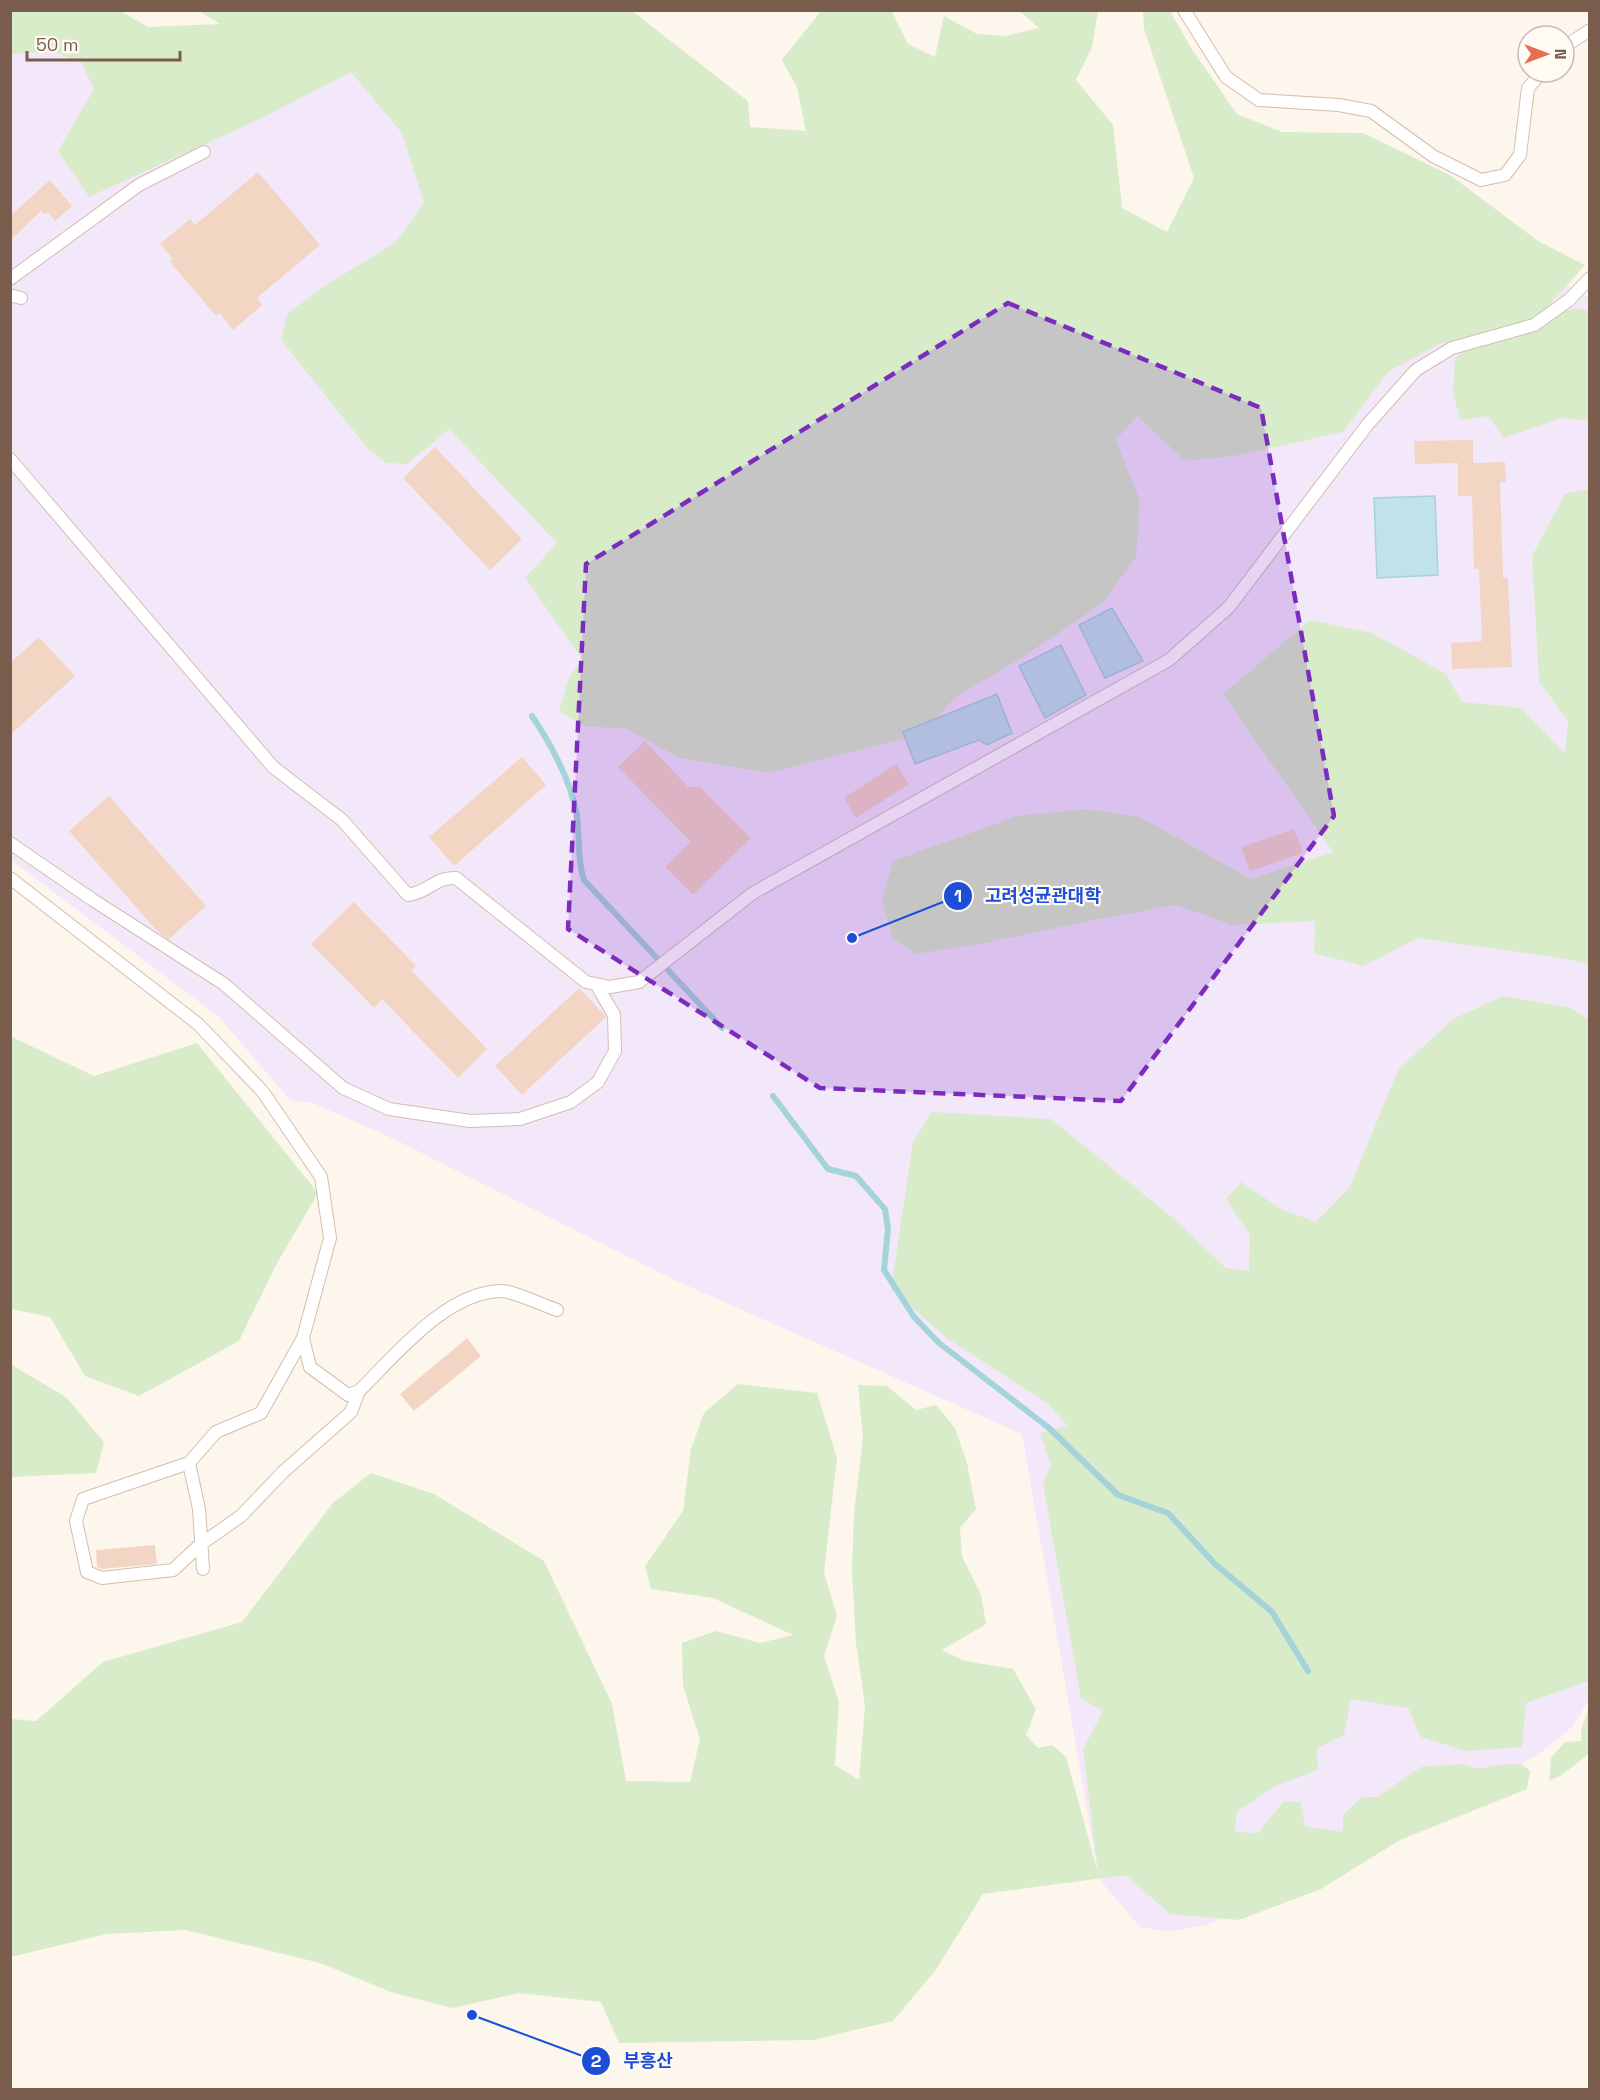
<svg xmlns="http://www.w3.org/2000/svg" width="1600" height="2100" font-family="'Space Grotesk','Noto Sans KR',sans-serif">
<rect width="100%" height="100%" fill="#fdf6ec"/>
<path fill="#f3e8fa" d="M10 11 259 88 354 41 418 125 455 234 1562 282 1589 297 1590 1698 1573 1726 1544 1750 1399 1840 1207 1925 1168 1932 1140 1927 1099 1879 1022 1434 670 1278 394 1139 313 1103 290 1100 218 1016 11 860Z"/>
<path fill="#d8ecc9" d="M197 10 632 11 748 101 750 127 806 131 797 88 782 60 821 11H891L908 44 935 57 944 16 977 34 1005 36 1039 28 1020 11H1098L1092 47 1076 80 1113 125 1122 208 1167 232 1194 178 1144 29 1143 11H1170L1191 48 1237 114 1282 132 1363 133 1450 175 1538 241 1585 265 1539 316 1579 308 1589 312V421L1562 418 1504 438 1488 416 1460 420 1453 392 1455 358 1484 334 1439 344 1388 372 1343 432 1240 455 1185 461 1137 416 1116 440 1140 501 1136 557 1103 603 1020 659 956 697 919 735 768 773 679 758 627 729 584 726 559 711 569 678 582 659 525 578 557 543 449 429 407 464 387 463 369 450 281 340 287 314 323 287 396 242 424 203 402 133 351 72 260 119 89 197 58 151 94 89 81 62 54 52 11 54 10 11H120L148 27 220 24Z
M1589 489V964L1561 958 1418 938 1363 966 1314 953 1315 921 1232 925 1176 905 1099 919 990 942 916 954 893 938 882 900 893 861 1017 816 1086 809 1140 817 1251 879 1333 852 1223 694 1310 620 1372 633 1446 674 1462 702 1521 708 1565 754 1568 721 1539 681 1532 556 1565 494Z
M1503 996 1571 1008 1589 1020V1681L1526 1703 1522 1747 1466 1751 1421 1737 1408 1708 1351 1699 1344 1735 1317 1748 1318 1770 1275 1786 1237 1812 1234 1832 1258 1833 1284 1801 1300 1802 1305 1826 1343 1832V1815L1362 1797H1377L1421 1767 1462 1764 1480 1769 1496 1765 1522 1764 1530 1771 1527 1789 1400 1840 1321 1889 1239 1920 1170 1914 1126 1875 983 1894 935 1971 893 2021 813 2040 619 2043 601 2002 519 1993 452 2008 391 1992 320 1963 185 1930 106 1934 11 1957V1719L36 1721 103 1662 242 1622 333 1503 371 1473 434 1494 544 1561 612 1704 626 1781 690 1782 700 1739 683 1686 682 1643 716 1631 760 1643 793 1635 713 1598 651 1589 645 1566 683 1511 691 1449 704 1413 738 1384 817 1393 837 1458 824 1572 837 1616 824 1656 839 1702 835 1765 859 1780 865 1706 856 1643 852 1570 854 1513 863 1438 858 1385 887 1386 916 1410 936 1405 955 1428 967 1463 976 1509 960 1528 962 1556 981 1595 986 1624 942 1650 965 1661 1013 1669 1036 1709 1026 1735 1038 1748 1052 1745 1066 1757 1098 1873 1083 1749 1103 1711 1081 1698 1043 1484 1051 1465 1040 1433 1068 1426 1047 1403 948 1339 891 1289 913 1142 932 1112 1051 1119 1173 1218 1226 1268 1249 1271 1250 1235 1226 1199 1241 1182 1281 1209 1316 1222 1350 1187 1398 1070 1453 1019Z
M10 1036 94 1076 197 1043 318 1193 276 1265 239 1341 139 1396 85 1376 50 1317 11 1309Z
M10 1364 66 1397 104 1442 96 1473 11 1477Z
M1589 1708V1754L1560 1776 1549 1781 1551 1758 1565 1742 1582 1741 1581 1730Z"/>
<path fill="#bfe3e8" stroke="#a5d3da" stroke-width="1.5" d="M1435 496 1438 575 1377 578 1374 498Z
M1112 608 1143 661 1105 678 1079 625Z
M1061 645 1086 695 1045 718 1019 666Z
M997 694 1012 733 987 745 979 740 915 764 903 732Z"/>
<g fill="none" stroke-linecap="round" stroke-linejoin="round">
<path stroke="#a5d3da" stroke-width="6" d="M532 716C552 746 571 780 577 816 580 838 577 860 584 880L722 1028
M773 1096 828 1169 856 1176 885 1209 888 1229 884 1270 914 1317 939 1343 1049 1428 1118 1495 1168 1513 1215 1564 1272 1612 1308 1671"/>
</g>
<path fill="#f3d5c3" d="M258 172 320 245 257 298 262 305 233 330 220 313 216 316 170 262 173 259 160 244 190 219 195 225Z
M50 180 72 206 55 221 48 212 45 215 41 211 10 241V216Z
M1473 440V463L1505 462 1506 482H1500L1503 578H1508L1512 667 1452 669 1451 643 1482 641 1479 569H1474L1472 496H1458V463L1415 464 1414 441Z
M435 447 522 539 490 570 403 478Z
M39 637 75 676 10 735V663Z
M645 741 688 787H700L751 838 693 895 665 867 691 842 618 767Z
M522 757 546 785 454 866 429 837Z
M896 764 909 784 856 818 844 798Z
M109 796 206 906 169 939 158 932 69 831Z
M1294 829 1303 853 1250 871 1241 847Z
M354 902 416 966 411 970 487 1049 458 1078 382 999 374 1008 311 944Z
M579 988 606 1017 522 1095 495 1066Z
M467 1338 481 1356 414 1411 400 1394Z
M155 1545 157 1564 102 1569 97 1567 96 1550Z"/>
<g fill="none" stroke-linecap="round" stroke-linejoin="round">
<g stroke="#d1beb0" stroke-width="14">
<path id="service" d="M1184 10 1226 77 1259 100 1339 105 1371 111 1433 156 1481 180 1505 175 1520 155 1528 88 1542 72
M1564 47 1590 30
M10 279 139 185 204 152
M10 295 21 298
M10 459 273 767 342 820 408 895C430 892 434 877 456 878L586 982 610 987 639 982 753 893 1169 660 1229 607 1368 424 1416 370 1452 348 1534 325 1569 300 1590 278
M10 843 93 900 224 984 343 1088 389 1109 470 1121 520 1119 571 1102 598 1082 615 1051 614 1015 596 984
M10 878 198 1024 263 1092 321 1177 330 1238 303 1338 310 1367 348 1395 359 1391C396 1355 445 1293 500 1291 511 1290 545 1306 557 1310
M189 1463 83 1499 76 1521 87 1572 102 1578 173 1570 201 1544 241 1516 283 1472 351 1412 359 1391
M203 1569 199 1509 189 1463 216 1432 261 1413 303 1338"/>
</g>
<use href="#service" stroke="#fff" stroke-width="12"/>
</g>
<path fill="#7b2cbf" fill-opacity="0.2" stroke="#7b2cbf" stroke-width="4.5" stroke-dasharray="12 8" stroke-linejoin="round" d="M1008 303 1261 408 1334 816 1121 1101 820 1088 568 929 586 564Z"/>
<path fill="none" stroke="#1d4ed8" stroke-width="2" d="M852 938L958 896M472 2015L596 2061"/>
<g fill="#1d4ed8" stroke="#fffaf3" stroke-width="2">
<circle cx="852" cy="938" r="6"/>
<circle cx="472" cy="2015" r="6"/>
<circle cx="958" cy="896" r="15"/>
<circle cx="596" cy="2061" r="15"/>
</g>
<g font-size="18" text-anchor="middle" font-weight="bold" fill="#fff">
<text x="958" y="902">1</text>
<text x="596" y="2067">2</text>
</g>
<g font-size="18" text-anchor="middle" font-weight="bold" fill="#1d4ed8" stroke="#fffaf3" stroke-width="4.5" stroke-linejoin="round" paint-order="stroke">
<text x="1043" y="902">고려성균관대학</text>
<text x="648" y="2067">부흥산</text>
</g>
<rect width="1600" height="2100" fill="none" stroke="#7a5c4d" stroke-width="24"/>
<g transform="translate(1546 54) rotate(90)"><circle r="28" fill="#fffaf3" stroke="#cabbb1" stroke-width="1.5"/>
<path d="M0-4.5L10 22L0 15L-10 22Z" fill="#e76f51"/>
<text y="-9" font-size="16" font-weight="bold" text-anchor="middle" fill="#7a5c4d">N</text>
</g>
<path d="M27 51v9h153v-9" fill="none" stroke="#7a5c4d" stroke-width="3"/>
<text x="36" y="51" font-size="18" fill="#7a5c4d" stroke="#fffaf3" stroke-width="4.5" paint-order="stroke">50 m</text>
</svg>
